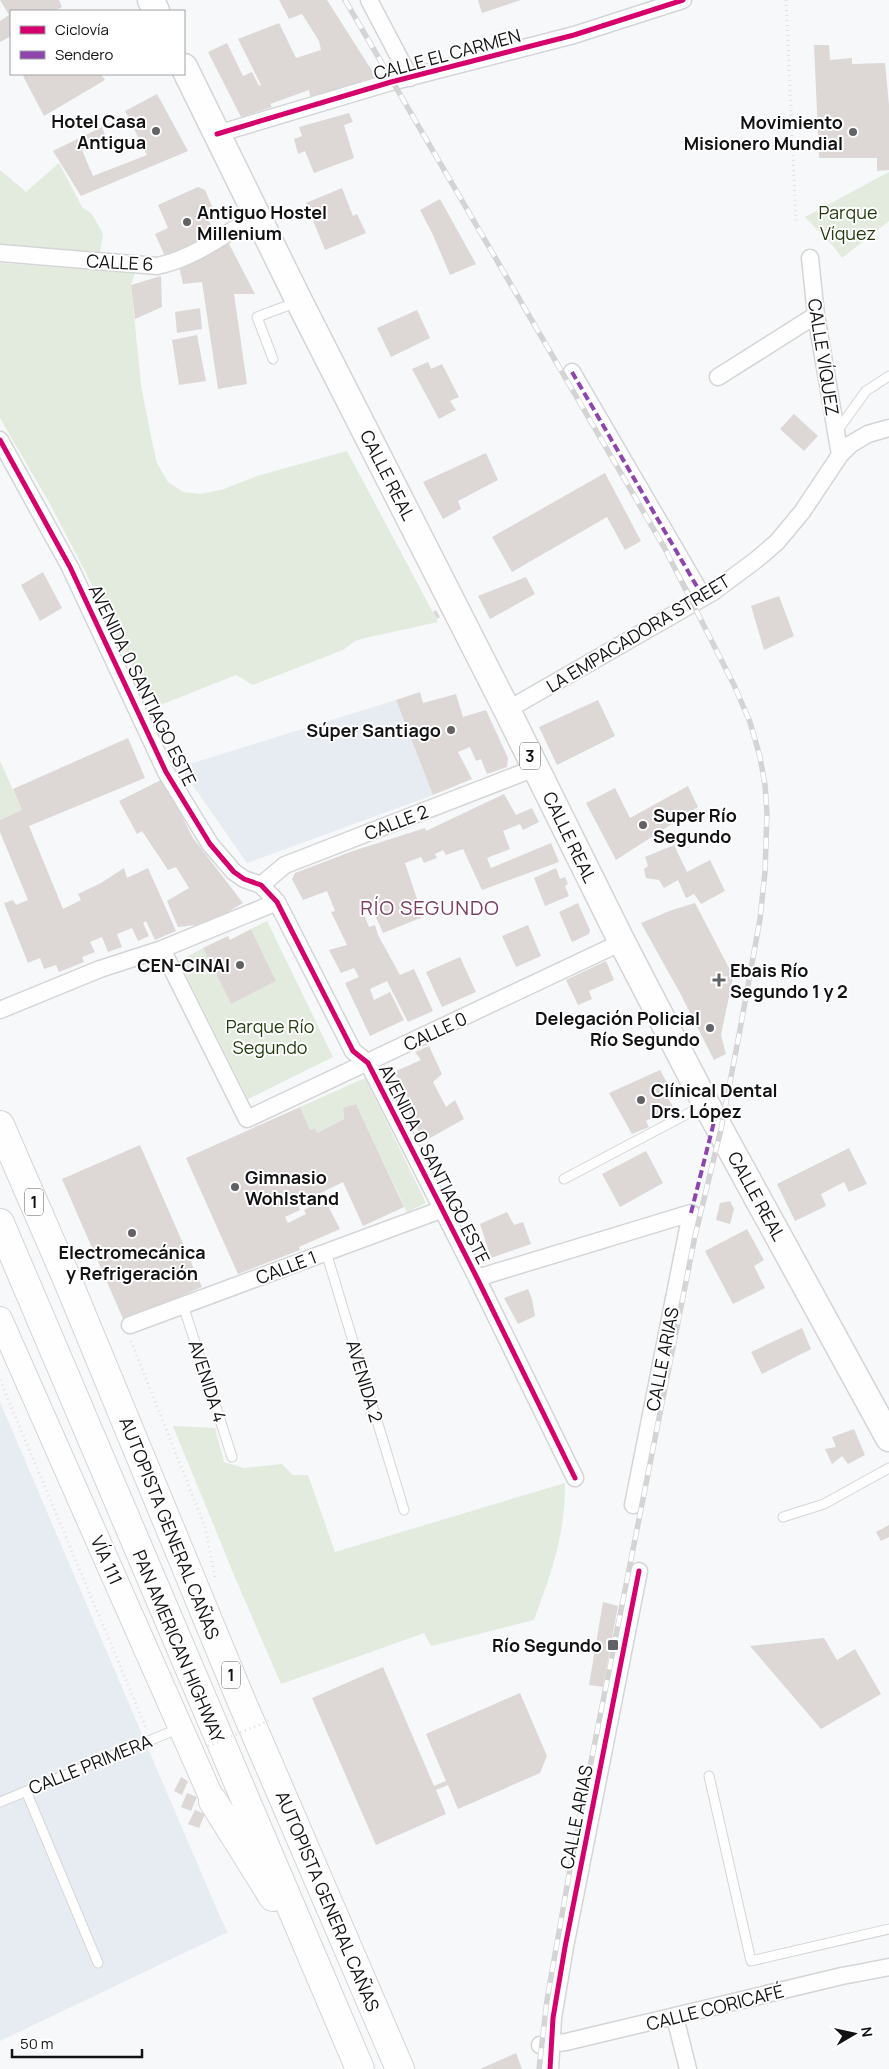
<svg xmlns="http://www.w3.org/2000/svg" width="889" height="2069" font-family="Manrope,sans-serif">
<rect width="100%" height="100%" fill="#f6f8fa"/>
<path fill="#e7ebf2" d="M396 700 433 795 247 863 180 767Z
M0 1402 221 1919 228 1932 0 2041Z"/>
<path fill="#e2ebde" d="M59 163 82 207 92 214 103 234 100 252 0 244V170L26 192Z
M889 172V221L842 258 833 246 805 217Z
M0 263 135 273 131 285 141 385 151 437 157 463 168 482 183 492 201 494 224 489 257 476 347 451 438 622 365 638 355 641 343 650 253 685 236 675 158 706 127 658 87 575 50 504 0 418Z
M0 761 22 810 0 820Z
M267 921 333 1057 248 1099 179 961 203 948 231 1004 276 981 251 929Z
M365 1078 426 1203 407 1212 356 1104 343 1109 344 1119 317 1133 315 1128 310 1130 300 1107Z
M173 1426 215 1428 224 1462 244 1468 282 1464 293 1475H308L335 1552 565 1483C565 1537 552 1570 534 1620L431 1646 424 1633 281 1684 234 1575Z"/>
<path fill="#ddd8d5" d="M0 0H59L62 7 54 11H11V36L0 42V21L9 15Z
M279 0H327L376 77 311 99 309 90 270 104 272 107 241 117 208 52 227 43 243 76 252 72 259 86 261 85 238 39 279 23 296 58 321 50 319 41 302 14 289 19Z
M478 0H521L482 13Z
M814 45H829L830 60 852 58V64L885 63 889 105V170L877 171V158H819Z
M27 74H101L105 80 44 116 23 76Z
M157 94 188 151 81 196 53 151 102 127 106 137 82 150 93 176 147 155 125 111Z
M349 113 353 122 344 125 354 158 314 173 305 151 298 154 294 139 302 136 299 127Z
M198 187 205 190 215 213 207 217 215 233 165 256 155 234 168 228 158 205Z
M342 188 353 216 357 214 366 233 325 250 306 203Z
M440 199 476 264 450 275 433 235 420 210Z
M226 238 255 294H234L247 384 218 389 202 282 183 284 179 266Z
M161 276 162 307 135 319 131 285Z
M200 308 202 329 177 333 175 312Z
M417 310 430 338 391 357 377 328Z
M197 335 206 381 179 385 172 340Z
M428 362 431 369 442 364 459 397 450 401 456 410 439 419 412 369Z
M794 414 818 436 804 451 780 429Z
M486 453 498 480 458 501 461 509 443 519 423 482Z
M605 473 641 541 625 550 607 517 512 572 492 537Z
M43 572 62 608 40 621 21 585Z
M526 577 535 594 490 619 478 596Z
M779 596 794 636 764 650 751 606Z
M436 610 440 617 437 619 433 612Z
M420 692 423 703 456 694 463 717 486 710 508 758 507 767 487 774 481 759 476 761 470 747 458 752 472 779 433 795 396 700Z
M598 700 615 736 557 765 539 727Z
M128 738 145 778 29 826 63 909 81 900 78 894 101 883 124 868 127 878 148 868 176 931 155 940 146 921 143 923 149 936 138 941 132 928 117 934 122 947 108 952 102 937 90 942 95 952 82 957 84 962 59 972 56 965 44 969 40 958 28 963 4 903 13 900 16 905 28 900 0 832V820L22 810 13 789Z
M163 779 193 838 243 903 226 913 196 925 178 927 167 901 189 888 176 867 168 870 142 831 137 834 119 801Z
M688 786 698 807 616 860 586 803 615 788 630 818Z
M504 794 516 815 532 808 539 822 523 830 520 824 503 831 510 849 487 858 491 868 551 843 559 862 482 890 463 849 446 855 443 850 435 854 437 858 424 863 421 857 405 863 423 917 383 933 368 899 360 903 369 927 375 925 378 935 400 975 414 969 433 1011 408 1022 387 981 370 989 374 1000 390 992 404 1020 370 1036 345 983 359 977 354 968 341 973 329 950 347 945 331 912 335 911 327 891 303 900 292 879 295 873 353 851 425 828 426 831Z
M674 845 687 872 710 860 725 891 701 904 694 894 686 898 678 880 664 888 659 880 646 878 644 869 648 866 645 857Z
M556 868 560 879 565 877 568 884 565 886 569 896 545 906 534 878Z
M578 903 590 930 589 934 572 942 559 912Z
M695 903 729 968 736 963 721 1035 726 1054 714 1060 680 993 641 923 672 910Z
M528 925 541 956 516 967 502 936Z
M251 929 276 981 231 1004 203 948 228 936 230 940Z
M460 957 476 992 442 1007 426 972Z
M606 961 614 980 589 991 592 999 578 1005 566 980Z
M429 1046 442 1074 433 1082 446 1107 455 1100 464 1119 423 1142 405 1104 409 1100 394 1072 421 1060 415 1052Z
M660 1070 670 1088 664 1091 673 1107 646 1121 649 1127 632 1134 609 1093Z
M356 1104 404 1207 363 1226 343 1182 298 1204 300 1210 285 1217 288 1223 306 1214 304 1210 325 1200 340 1229 299 1247 300 1250 238 1274 186 1158 300 1107 310 1130 315 1128 317 1133 344 1119 343 1108Z
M140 1145 202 1287 124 1321 62 1179Z
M849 1148 867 1184 849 1192 844 1182 821 1194 826 1206 795 1221 777 1184Z
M646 1151 663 1183 620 1207 602 1174Z
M730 1201 734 1209 730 1224 716 1220 720 1203Z
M507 1212 514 1225 523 1222 531 1244 491 1258 480 1224Z
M747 1229 764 1260 754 1266 765 1288 733 1304 705 1251Z
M528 1289 532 1299 535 1316 518 1324 504 1298Z
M802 1328 811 1349 762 1374 751 1352Z
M854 1429 865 1455 848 1464 842 1456 832 1464 825 1449 836 1447 832 1437Z
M889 1525V1537L881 1541 876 1532Z
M603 1602 618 1606 603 1687 589 1685Z
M824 1638 837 1660 855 1649 881 1694 821 1729 750 1646Z
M383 1667 434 1786 446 1781 426 1734 520 1693 547 1756 540 1773 458 1809 448 1785 436 1790 446 1814 376 1845 312 1698Z
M181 1777 188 1781 182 1795 174 1791Z
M187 1793 197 1797 191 1811 181 1807Z
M195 1810 205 1814 199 1828 188 1824Z
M516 2053 522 2069H480Z"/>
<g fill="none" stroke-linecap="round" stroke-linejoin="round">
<g stroke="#d4d5d6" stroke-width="11">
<path id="service" d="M273 359 257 317 297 302
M837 431 866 391 889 376
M564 1179 704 1105
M326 1252 404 1510
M183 1305 232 1457
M783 1517 824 1504 889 1468
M709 1776 751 1961 889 1929
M26 1791 98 1963
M0 1802 180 1728"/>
</g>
<g stroke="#d4d5d6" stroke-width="19">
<path id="minor" d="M369 0 410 78
M217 134 391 82 574 35 683 0
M0 253 157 266C193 259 225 234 257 215
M810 258 816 315 840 455
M572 372 703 597
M718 377 816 315
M0 440 70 567 166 772 210 844 234 872 244 879 261 885 277 902 353 1051 368 1063 477 1278 575 1478
M507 710 713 592 756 560 777 542 802 512 840 455 851 444 868 434 889 428
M261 885 285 865 535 768
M162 949 247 1119 622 942
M0 1010 100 969 162 949 277 902
M477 1278 691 1213 633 1505
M130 1325 443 1209
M675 2017 688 2069
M540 2045 566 2042 842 1976 889 1967
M550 2069 553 2018 565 1947 639 1571"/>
</g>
<g stroke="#d4d5d6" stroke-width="26">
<path id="secondary" d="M0 1319 213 1801"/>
</g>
<g stroke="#d4d5d6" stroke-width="29">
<path id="primary" d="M151 0 156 11
M184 67 299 301 507 710 622 942 706 1104 889 1438"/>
</g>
<g stroke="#d4d5d6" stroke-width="30">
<path id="trunk" d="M0 1125 67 1279 241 1700 400 2069
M0 1223 360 2069
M213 1801 273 1897"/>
</g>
<path stroke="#e1e1e1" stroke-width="3" stroke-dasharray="1 4" stroke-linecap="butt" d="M786 0 796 223
M131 1341 205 1527 215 1577
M0 1380 147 1730"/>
<use href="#service" stroke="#fefefe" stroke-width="9"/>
<use href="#minor" stroke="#fefefe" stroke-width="16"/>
<use href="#secondary" stroke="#fefefe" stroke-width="24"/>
<use href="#primary" stroke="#fefefe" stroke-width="26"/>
<use href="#trunk" stroke="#fefefe" stroke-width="28"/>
<g stroke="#d4d4d5" stroke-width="5.5">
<path id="rail" d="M345 0 664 547 734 685 750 722 760 757 765 785 767 813 765 872 760 919 739 1035 721 1129 695 1236 572 1858 547 2000 539 2069"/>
</g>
<use href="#rail" stroke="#fff" stroke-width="4" stroke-dasharray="11" stroke-linecap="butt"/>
<path stroke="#e1e1e1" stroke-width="3" stroke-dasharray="1 4" stroke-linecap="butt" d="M208 1746 271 1720"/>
<path stroke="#8e44ad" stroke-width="4" stroke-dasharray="8 4" stroke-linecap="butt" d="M572 372 703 597
M691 1213 715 1118"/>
<g stroke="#fff" stroke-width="8">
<path id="cycleway" d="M217 134 391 82 574 35 683 0
M0 440 70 567 166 772 210 844 234 872 244 879 261 885 277 902 353 1051 368 1063 477 1278 575 1478
M550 2069 553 2018 565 1947 639 1571"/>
</g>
<use href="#cycleway" stroke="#d6006c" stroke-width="5"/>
</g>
<g fill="#626264" stroke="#fff" stroke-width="2">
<circle cx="156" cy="131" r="5"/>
<circle cx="853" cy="132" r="5"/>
<circle cx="187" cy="222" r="5"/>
<circle cx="451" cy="730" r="5"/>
<circle cx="643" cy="825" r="5"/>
<circle cx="240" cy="965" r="5"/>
<path d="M716.5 972.5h5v5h5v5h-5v5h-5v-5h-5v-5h5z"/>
<circle cx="710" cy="1028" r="5"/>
<circle cx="641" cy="1100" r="5"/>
<circle cx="235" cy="1187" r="5"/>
<circle cx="132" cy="1233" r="5"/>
<rect x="607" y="1639" width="12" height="12" rx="2.5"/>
</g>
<g text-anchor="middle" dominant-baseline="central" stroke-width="4" stroke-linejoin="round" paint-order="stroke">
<g fill="#fff" stroke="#59595a" stroke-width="1">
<rect x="520" y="742.5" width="20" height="27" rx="4"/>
<rect x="25" y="1188.5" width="18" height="27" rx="4"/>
<rect x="222" y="1661.5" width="18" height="27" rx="4"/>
</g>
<g font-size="16" font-weight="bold" fill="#121214">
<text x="530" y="756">3</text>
<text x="34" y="1202">1</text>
<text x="231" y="1675">1</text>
</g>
<g font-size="18" fill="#121214" stroke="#fff">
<text transform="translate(447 54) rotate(-15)">CALLE EL CARMEN</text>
<text transform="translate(120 262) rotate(3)">CALLE 6</text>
<text transform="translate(824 357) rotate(81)">CALLE VÍQUEZ</text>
<text transform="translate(388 475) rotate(63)">CALLE REAL</text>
<text transform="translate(638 633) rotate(-31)">LA EMPACADORA STREET</text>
<text transform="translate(143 685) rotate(64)">AVENIDA 0 SANTIAGO ESTE</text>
<text transform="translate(396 822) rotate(-21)">CALLE 2</text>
<text transform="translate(570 837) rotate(64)">CALLE REAL</text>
<text transform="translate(435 1031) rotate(-25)">CALLE 0</text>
<text transform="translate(435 1164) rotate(63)">AVENIDA 0 SANTIAGO ESTE</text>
<text transform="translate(757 1196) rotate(61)">CALLE REAL</text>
<text transform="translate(286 1267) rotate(-21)">CALLE 1</text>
<text transform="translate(662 1359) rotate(-79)">CALLE ARIAS</text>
<text transform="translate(208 1381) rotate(72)">AVENIDA 4</text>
<text transform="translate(365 1381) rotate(73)">AVENIDA 2</text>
<text transform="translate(170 1528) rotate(68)">AUTOPISTA GENERAL CAÑAS</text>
<text transform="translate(107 1560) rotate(66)">VÍA 111</text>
<text transform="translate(179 1646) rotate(67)">PAN AMERICAN HIGHWAY</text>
<text transform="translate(90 1764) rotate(-22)">CALLE PRIMERA</text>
<text transform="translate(576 1817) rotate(-79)">CALLE ARIAS</text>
<text transform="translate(328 1901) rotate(67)">AUTOPISTA GENERAL CAÑAS</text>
<text transform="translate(715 2007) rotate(-14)">CALLE CORICAFÉ</text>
</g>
<g font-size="18" font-weight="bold" fill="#121214" stroke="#fff" text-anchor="end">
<text x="146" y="121">Hotel Casa<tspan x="146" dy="21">Antigua</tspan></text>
<text x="843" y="122">Movimiento<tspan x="843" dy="21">Misionero Mundial</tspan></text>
<text x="197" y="212" text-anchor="start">Antiguo Hostel<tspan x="197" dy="21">Millenium</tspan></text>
<text x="441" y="730">Súper Santiago</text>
<text x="653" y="815" text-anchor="start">Super Río<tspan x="653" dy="21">Segundo</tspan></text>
<text x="230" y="965">CEN-CINAI</text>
<text x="730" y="970" text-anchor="start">Ebais Río<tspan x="730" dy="21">Segundo 1 y 2</tspan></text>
<text x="700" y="1018">Delegación Policial<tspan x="700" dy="21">Río Segundo</tspan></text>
<text x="651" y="1090" text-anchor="start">Clínical Dental<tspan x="651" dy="21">Drs. López</tspan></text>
<text x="245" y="1177" text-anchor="start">Gimnasio<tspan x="245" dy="21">Wohlstand</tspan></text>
<text x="132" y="1252" text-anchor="middle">Electromecánica<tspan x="132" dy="21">y Refrigeración</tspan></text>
<text x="602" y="1645">Río Segundo</text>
</g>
<g font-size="18" fill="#233b0f" stroke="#fff">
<text x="848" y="212">Parque<tspan x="848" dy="21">Víquez</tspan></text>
<text x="270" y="1026">Parque Río<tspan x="270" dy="21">Segundo</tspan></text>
</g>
<g font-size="20" letter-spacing="1" fill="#7d3d63" stroke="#fff">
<text x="430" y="907">RÍO SEGUNDO</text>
</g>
</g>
<rect x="10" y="10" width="175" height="65" fill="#ffffff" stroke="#a0a0a1"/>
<rect x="20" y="26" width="25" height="8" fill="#d6006c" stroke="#a0a0a1"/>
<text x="55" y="35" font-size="15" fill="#121214">Ciclovía</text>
<rect x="20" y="51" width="25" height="8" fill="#8e44ad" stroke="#a0a0a1"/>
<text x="55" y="60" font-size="15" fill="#121214">Sendero</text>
<g transform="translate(854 2034) rotate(81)" stroke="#ffffff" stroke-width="4" paint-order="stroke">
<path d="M0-4L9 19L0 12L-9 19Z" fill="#121214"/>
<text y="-8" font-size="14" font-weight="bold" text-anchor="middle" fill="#121214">N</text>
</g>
<path d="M12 2049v8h130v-8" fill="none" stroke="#121214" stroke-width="2.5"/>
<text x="20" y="2049" font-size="15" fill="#121214" stroke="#ffffff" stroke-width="4" paint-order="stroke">50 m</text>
</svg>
